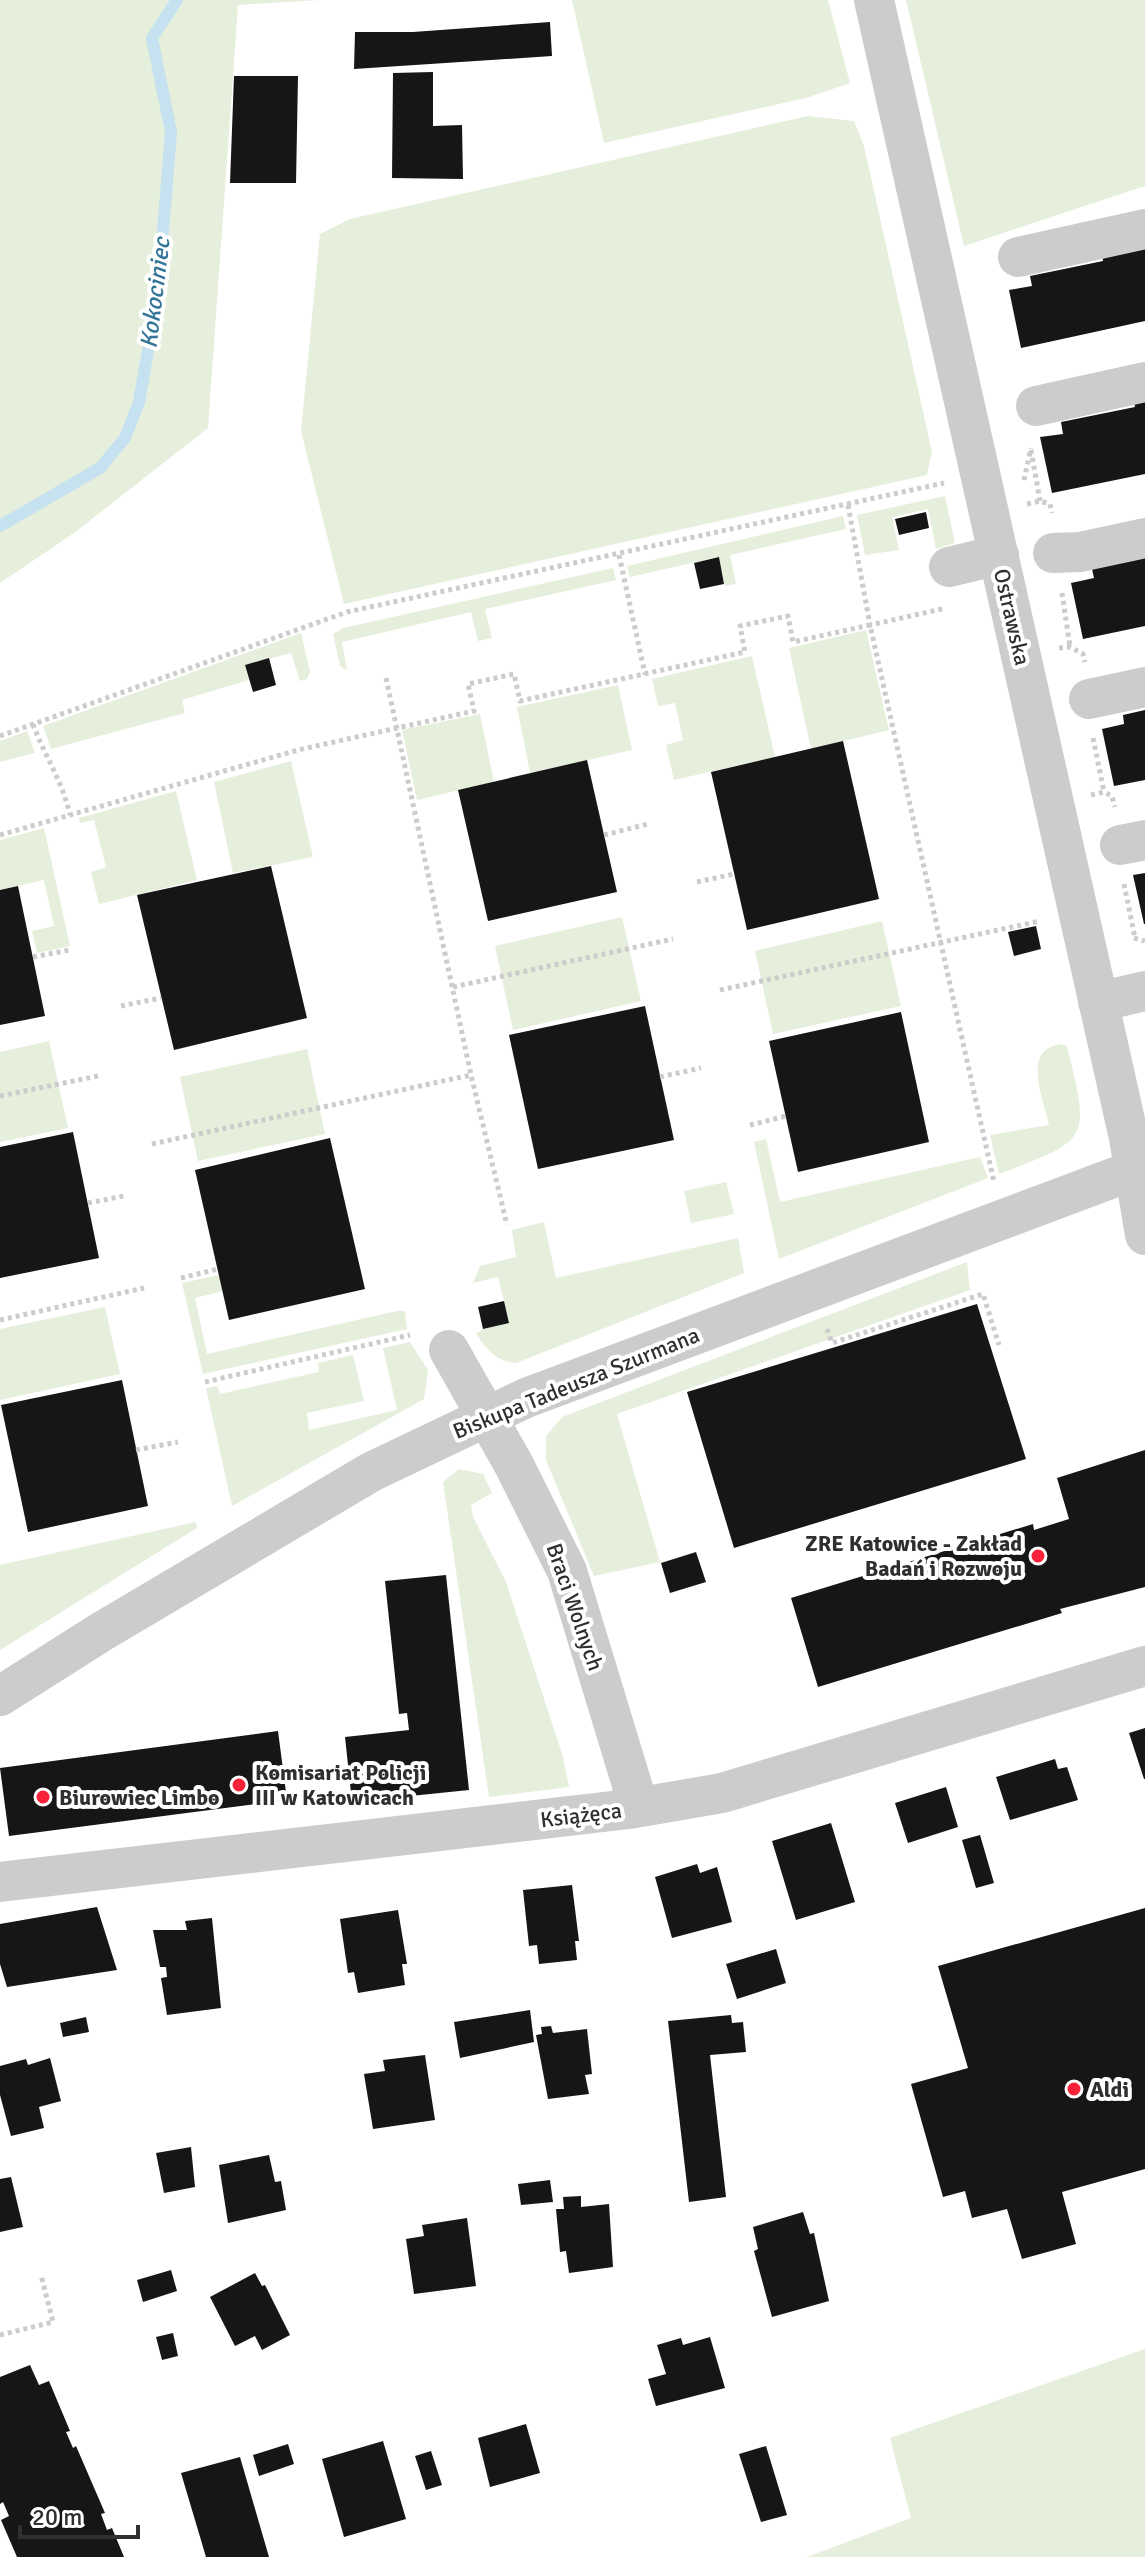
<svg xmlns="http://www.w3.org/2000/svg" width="1145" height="2557" font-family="Signika,sans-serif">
<rect width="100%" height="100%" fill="#fff"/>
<path fill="#e6eedc" d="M0 0H320L238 5 208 428 74 533 0 583Z
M572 0H828L850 83 806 98 604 143Z
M906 0H1145V186L964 246Z
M808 116 854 121 864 146 932 452 927 475 344 604 301 431 320 234 350 219Z
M945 496 955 543 936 549 928 509 892 517 899 550 865 555 857 515Z
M843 516 846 529 730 555 736 584 725 586 718 557 630 577 627 566Z
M613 568 616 580 485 609 492 638 478 641 471 612 342 642 347 670 340 666 333 634 343 628Z
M866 630 889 730 811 749 789 648Z
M301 633 310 672 307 679 300 681 291 653 245 665 249 680 182 700 185 713 51 749 43 726Z
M752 656 775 757 674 780 666 745 683 740 675 703 658 706 652 679Z
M618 685 632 750 530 773 517 707Z
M480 714 494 782 417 800 402 730Z
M27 731 35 753 0 762V741Z
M291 761 313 857 233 873 214 782Z
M176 791 197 880 99 904 91 872 106 867 94 820 80 823 79 818Z
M44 828 70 946 37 953 32 931 54 926 44 880 0 890V840Z
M622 917 641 1001 513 1030 495 946Z
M882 921 901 1006 773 1034 755 951Z
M49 1041 68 1128 0 1142V1052Z
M1059 1044 1067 1046C1090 1141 1091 1139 999 1174L990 1135 1049 1125C1044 1099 1021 1052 1059 1044Z
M307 1049 325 1134 198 1161 180 1077Z
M766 1139 780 1202 980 1157 988 1178 779 1259 754 1142Z
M726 1182 734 1214 691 1223 684 1191Z
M544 1222 556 1278 738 1238 744 1273 516 1363C495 1361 488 1350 476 1334L483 1329 509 1322 498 1277 473 1283 480 1266 516 1257 512 1230Z
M967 1262 970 1290 617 1414 660 1562 594 1576 546 1460V1436L562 1417Z
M219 1275 223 1291 195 1298 207 1354 397 1311H405L407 1329 203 1374 182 1283Z
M105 1307 120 1374 0 1400V1329Z
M410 1342 428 1370 424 1399 232 1506 206 1388 217 1386 220 1394 233 1391 319 1372 318 1363 353 1355 364 1401 307 1413 309 1430 397 1410 383 1348Z
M459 1469 483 1474 492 1493 471 1505 473 1517 506 1582 563 1757 569 1787 489 1797 443 1482Z
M196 1522 197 1528 0 1650V1565Z
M1145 2349V2557H807L911 2518 890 2438Z"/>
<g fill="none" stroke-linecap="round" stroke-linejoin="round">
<path stroke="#c6e1f0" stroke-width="12" d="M0 526 100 468 125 438 139 402 158 293 171 132 152 38 177 0"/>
</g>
<path fill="#161616" d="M550 22 552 56 354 69 355 32H413Z
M433 72V126L462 125 463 179 392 178 393 73Z
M234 76H298L296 183H230Z
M1145 243V321L1021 348 1009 290 1032 286 1030 276 1103 261 1102 252Z
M1145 396V474L1052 493 1040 437 1063 434 1061 422 1135 407 1133 399Z
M926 512 929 528 899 535 895 519Z
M719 557 724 584 700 589 694 563Z
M1145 558V626L1083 639 1071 583 1094 578 1092 569Z
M269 658 276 685 253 692 245 665Z
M1145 710V780L1114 786 1102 729 1124 724 1123 715Z
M843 741 879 899 747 930 711 772Z
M587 760 617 892 488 921 458 790Z
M271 866 307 1018 174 1050 137 895Z
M1145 873V924H1144L1133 875Z
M18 886 45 1016 0 1025V890Z
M1036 926 1041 949 1014 956 1008 932Z
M645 1006 674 1140 538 1169 509 1035Z
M901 1012 929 1142 798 1172 769 1041Z
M73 1132 99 1258 0 1278V1147Z
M330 1138 365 1289 229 1320 195 1170Z
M504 1301 509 1323 483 1329 478 1307Z
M977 1304 1026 1459 734 1548 687 1392Z
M122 1380 148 1506 28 1532 1 1405Z
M1145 1450V1587L1060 1609 1062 1613 818 1687 791 1598 1033 1524 1034 1530 1069 1519 1057 1478Z
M696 1552 706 1582 670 1593 661 1563Z
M446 1575 469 1790 352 1802 345 1737 409 1730 407 1713 399 1714 385 1581Z
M1145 1728V1779H1144L1129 1733Z
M278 1731 287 1800 9 1836 0 1768Z
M1055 1759 1058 1769 1067 1767 1078 1800 1010 1820 996 1777Z
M946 1787 958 1827 908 1843 895 1803Z
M831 1823 855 1902 796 1920 772 1841Z
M980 1835 994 1883 976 1888 962 1840Z
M697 1864 700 1873 717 1867 732 1922 672 1938 655 1877Z
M572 1885 579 1941H575L577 1960 539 1964 537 1945 529 1946 523 1890Z
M97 1907 117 1970 7 1987 0 1964V1924Z
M1145 1908V2169L1062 2192 1076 2244 1022 2259 1007 2209 972 2218 965 2191 943 2197 911 2084 968 2068 938 1966Z
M398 1910 407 1964H402L405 1985 358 1993 354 1972 348 1973 340 1919Z
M212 1918 221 2008 167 2015 161 1978 167 1977 166 1967H160L153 1930H187L185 1921Z
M776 1949 786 1983 737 1999 726 1964Z
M530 2010 534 2042 460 2058 454 2022Z
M731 2015 732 2023 743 2022 746 2052 710 2055 726 2197 689 2202 668 2021Z
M86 2017 89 2032 63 2037 60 2023Z
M551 2026 553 2033 587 2029 592 2074 585 2075 589 2094 548 2099 536 2035 542 2034 541 2027Z
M425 2055 435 2120 373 2129 364 2074 385 2071 383 2060Z
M50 2058 61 2101 39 2107 44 2128 11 2136 0 2095V2066L26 2059 28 2065Z
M191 2147 195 2187 164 2193 156 2153Z
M269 2155 275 2182 281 2181 286 2210 228 2223 219 2165Z
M11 2177 23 2227 0 2232V2179Z
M550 2180 553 2202 521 2205 518 2184Z
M581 2196V2207L609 2204 613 2267 569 2273 566 2251 560 2252 556 2209H564L563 2197Z
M803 2212 810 2234 814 2233 829 2301 772 2317 754 2251 758 2249 753 2227Z
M467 2218 476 2286 414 2294 406 2239 424 2236 422 2225Z
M171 2270 177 2291 143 2302 137 2280Z
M255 2273 262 2286 265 2285 290 2335 262 2350 255 2336 235 2346 210 2297Z
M173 2333 178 2356 162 2360 156 2337Z
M710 2337 725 2388 656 2406 648 2379 666 2374 657 2345 681 2338 683 2345Z
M30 2365 39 2385 49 2381 70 2431 66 2432 73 2448 76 2446 105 2513 101 2514 107 2530 112 2528 124 2557H17L1 2520 9 2516 3 2502 0 2504V2377Z
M526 2424 540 2473 490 2487 478 2438Z
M383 2441 406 2519 344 2537 322 2459Z
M288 2444 294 2464 259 2476 253 2455Z
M766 2446 787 2515 761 2522 739 2454Z
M431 2451 442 2485 426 2490 415 2456Z
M240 2457 269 2557H206L181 2473Z"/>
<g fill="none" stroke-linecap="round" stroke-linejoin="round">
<path stroke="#ccc" stroke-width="5" stroke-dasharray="4 4" stroke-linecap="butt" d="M1031 450 1040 501
M1024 480 1031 448
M1027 504 1040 501 1050 504 1052 513
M848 505 870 625 946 608
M619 555 645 674
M1062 593 1070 647
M1059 648 1070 647 1083 654 1085 662
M386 678 471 1075 507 1225
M33 724C45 757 62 780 70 815
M0 736 347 612 944 483
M1093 738 1104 792
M1091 795 1104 792 1112 796 1115 807
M0 835 298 750 474 711 468 684 514 674 520 701 745 652 740 626 788 616 793 642 870 625 994 1182
M604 835 648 824
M697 882 734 874
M1124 884 1135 938
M1134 938 1144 941 1145 945
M33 957 70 950
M453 987 673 939
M720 990 1040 921
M121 1006 161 998
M660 1077 701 1068
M0 1096 98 1076
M750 1125 786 1116
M152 1144 471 1075
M88 1203 124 1196
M181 1278 218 1269
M0 1320 144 1288
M827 1329 832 1343 983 1294 999 1345
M205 1382 410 1335
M136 1450 178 1442
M0 2335 53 2322 41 2275"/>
<path stroke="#ccc" stroke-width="40" d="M874 0 1129 1138 1145 1235
M1018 257 1145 229
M1036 406 1145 382
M1053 553 1080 552 1145 538
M949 567 999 555
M1089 699 1145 687
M1120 845 1145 840
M1098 1002 1145 991
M449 1350 514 1465 567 1571 633 1788 629 1809
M0 1696 101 1632 371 1472 526 1398 1145 1166
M0 1882 629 1809 722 1793 1145 1666"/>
</g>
<g fill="#f72138" stroke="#fff" stroke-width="3">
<circle cx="1038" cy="1556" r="8"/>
<circle cx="239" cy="1785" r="8"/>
<circle cx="43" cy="1797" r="8"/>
<circle cx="1074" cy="2089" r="8"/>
</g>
<g text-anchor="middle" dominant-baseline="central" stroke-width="8" stroke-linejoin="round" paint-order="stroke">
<g font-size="22" fill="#2f2f2f" stroke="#fff">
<text transform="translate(1012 617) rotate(77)">Ostrawska</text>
<text transform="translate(576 1383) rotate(-22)">Biskupa Tadeusza Szurmana</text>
<text transform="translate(575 1607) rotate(71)">Braci Wolnych</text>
<text transform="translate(581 1815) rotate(-7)">Książęca</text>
</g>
<g font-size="22" font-weight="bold" fill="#2f2f2f" stroke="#fff" text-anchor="start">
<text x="1022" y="1543" text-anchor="end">ZRE Katowice - Zakład<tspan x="1022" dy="25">Badań i Rozwoju</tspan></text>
<text x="255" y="1772">Komisariat Policji<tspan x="255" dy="25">III w Katowicach</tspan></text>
<text x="59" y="1797">Biurowiec Limbo</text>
<text x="1090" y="2089">Aldi</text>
</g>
<g font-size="24" font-style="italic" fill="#34769a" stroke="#fff">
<text transform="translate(155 293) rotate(-83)">Kokociniec</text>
</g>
</g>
<path d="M20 2525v12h118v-12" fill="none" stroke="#2f2f2f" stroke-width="4"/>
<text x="32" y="2525" font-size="24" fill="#2f2f2f" stroke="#ffffff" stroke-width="6" paint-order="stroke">20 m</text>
</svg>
